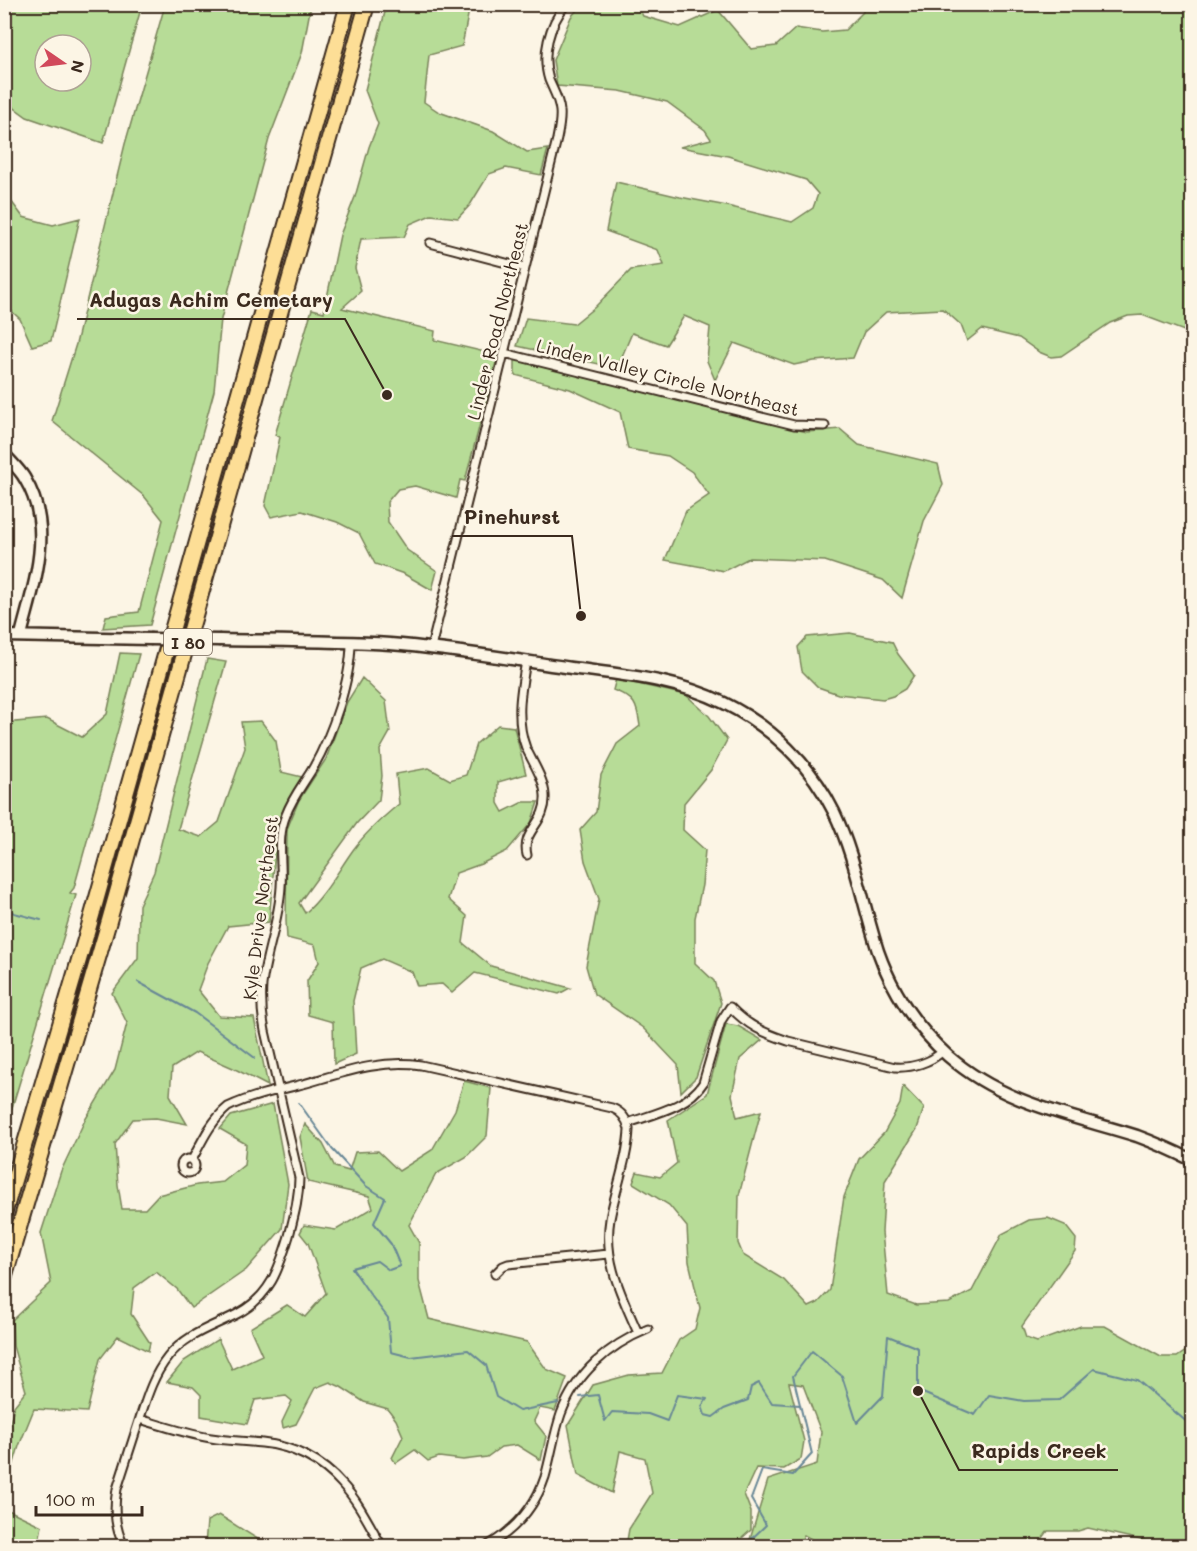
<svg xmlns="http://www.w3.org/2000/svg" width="1197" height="1551" font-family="Mali,sans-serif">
<rect width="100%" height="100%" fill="#fcf5e5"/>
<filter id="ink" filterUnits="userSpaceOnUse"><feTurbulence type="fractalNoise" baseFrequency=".0167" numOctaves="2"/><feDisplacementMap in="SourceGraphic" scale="12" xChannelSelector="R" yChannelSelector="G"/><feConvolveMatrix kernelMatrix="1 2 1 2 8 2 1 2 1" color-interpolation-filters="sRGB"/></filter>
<g filter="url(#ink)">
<path fill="#b7dc97" stroke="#79835a" stroke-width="1.5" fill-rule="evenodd" d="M5 4 142 5 103 143 27 117 5 101ZM45 45H81V81H45Z
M387 4 470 5 462 46 429 55 424 102 439 112 493 131 527 152 548 149 541 175 506 168 489 174 470 205 458 218 431 215 410 224 404 237 361 239 355 268 361 291 342 308 435 331 434 340 498 355 465 481 460 480 456 498 415 486 398 489 387 502 388 522 407 550 437 571 432 590 404 574 375 564 359 533 337 522 302 511 271 517 265 506 280 437 275 435 312 309 324 312 340 235 355 197 369 147 378 124 365 90Z
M582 4 637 5 643 16 680 27 718 10 751 49 776 46 796 28 822 32 845 30 863 12V5H1192V334L1142 315 1128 316 1110 323 1061 356 1051 357 1039 352 1019 338 982 329 967 341 961 325 943 309 886 312 864 332 853 358 814 361 794 365 734 343 715 380 707 361 710 327 684 316 666 345 632 333 617 368 517 346 526 318 574 324 595 307 631 270 664 265 658 250 606 231 616 182 680 197 727 206 792 222 813 208 818 194 806 180 728 156 680 147 711 139 705 130 667 102 620 91 557 86 553 60 571 17Z
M165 5H311L302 53 269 139 221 319 214 391 150 625 103 628 106 616 139 612 163 520 144 496 52 421 76 344 125 144Z
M5 193 23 217 53 225 80 218 51 341 32 346 20 319 5 305Z
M515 360 807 432 840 429 859 445 938 464 943 485 924 521 902 598 883 580 825 561 749 558 724 571 665 560 686 511 709 495 692 472 668 456 628 449 620 412 570 389 515 375Z
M850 633 892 642 898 654 914 675 905 689 893 696 883 699 838 694 818 687 802 671 798 647 807 637Z
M120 653 139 654 74 888 70 893 76 895 5 1131V723L47 719 82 737 107 714Z
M207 659 226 662 178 829 201 837 219 822 245 748 241 722 261 721 276 741 281 772 302 777 278 819 269 922 228 926 208 963 198 990 219 1016 254 1018 268 1086 233 1068 197 1052 172 1068 170 1095 187 1124 156 1118 133 1119 115 1144 118 1185 122 1209H145L158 1195 197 1185 223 1182 244 1165 246 1144 220 1129 231 1116 273 1104 288 1184 282 1229 246 1270 191 1308 177 1289 156 1272 134 1288 131 1314 150 1343 148 1351 118 1336 100 1359 87 1412 34 1409 19 1446 5 1493V1446L14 1406 26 1391 13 1346 12 1320 51 1283 41 1233 61 1171 85 1120 115 1070 127 1023 112 993 138 958 139 905 154 872Z
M362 678 386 701 390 732 380 750 382 776 379 800 357 823 299 903 305 913C324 897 338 871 353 850 366 832 382 818 399 804L396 774 429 768 450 780 466 775 476 744 498 725 514 727 526 774 498 782V803L503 812 523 802H538L531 823 507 851 481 864 456 873 448 899 467 916 463 943 491 966 570 988 559 994 475 973 452 993 442 984 417 986 412 972 382 959 361 968 353 1001 356 1054 334 1064 333 1022 308 1015 307 981 319 962 315 945 287 938 286 921 287 829 299 800 326 759 347 702Z
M616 679 686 695 709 716 727 740 711 770 684 803 683 830 705 850 702 885 695 918V963L714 981 721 1003 696 1077 681 1092 678 1065 643 1028 594 994 586 966 599 899 585 861 580 830 596 812 601 775 617 744 640 726C637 704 635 698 613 690Z
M726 1024 738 1026 762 1040 740 1059 732 1095 737 1117 761 1111 739 1195 738 1243 743 1255 784 1280 809 1307 818 1303 830 1290 844 1197 859 1159 884 1133 900 1104 903 1086 924 1108 917 1129 885 1181 882 1232 888 1295 916 1305 949 1303 972 1291 1002 1234 1029 1220 1048 1218 1065 1225 1076 1239 1075 1251 1022 1326 1026 1338 1037 1342 1081 1326H1105L1161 1357H1177L1192 1347V1543L1167 1546 1088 1528 1078 1531H1048L1037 1546H856L813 1540 804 1535 799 1546H748L768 1480 817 1464 821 1432 803 1385 789 1383 804 1441 801 1459 784 1469 756 1468 744 1494 751 1512V1530L733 1546H626L629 1529 652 1493 645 1458 620 1451 612 1493 578 1475 568 1425 593 1385 629 1375 662 1373 679 1340 695 1329 700 1308 689 1262 687 1227 669 1205 633 1183 637 1172 660 1177 677 1163 668 1120 707 1094Z
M464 1081 491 1088 487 1136 466 1157 436 1174 409 1225 419 1243V1281L429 1319 527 1342 546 1369 567 1378 555 1411 540 1408 534 1421 546 1436 541 1460 517 1445 501 1447 487 1457 463 1460 439 1457 428 1461 415 1450 396 1463 392 1458 403 1436 396 1420 388 1409 364 1402 341 1387 330 1382 315 1388 296 1424 283 1428 282 1422 292 1401 286 1396 255 1400 247 1424 201 1416V1395L193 1387 167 1382 184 1361 218 1339 232 1369 262 1355 250 1328 287 1305 305 1317 326 1293 308 1243 300 1233 304 1225 336 1230 373 1208 369 1196 308 1182 300 1137 305 1124 323 1144 335 1167 349 1171 355 1152 378 1151 399 1171 432 1150 455 1110Z
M4 1508 42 1526 38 1546H5Z
M219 1515 269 1546H205L207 1521Z"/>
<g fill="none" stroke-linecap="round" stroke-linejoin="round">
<path stroke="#678796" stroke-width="2" d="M4 907 14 913 41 920
M138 982 195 1013 255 1058
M299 1103 332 1149 366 1186 385 1198 374 1223 391 1244 400 1266 389 1270 377 1261 352 1268 369 1293 388 1318 391 1352 411 1357 468 1350 486 1365 496 1397 519 1411 558 1403
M580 1397 598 1395 605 1421 612 1412 648 1414 667 1421 677 1395 707 1399 702 1406 705 1415 713 1417 724 1409 748 1400 751 1387 759 1383 772 1403 800 1405
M744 1546 766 1525 751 1499 762 1470 793 1475 812 1454 793 1376 812 1351 842 1376 857 1423 883 1396 888 1336 918 1348V1391L975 1415 989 1395 1024 1401 1059 1400 1094 1369 1137 1380 1188 1423 1192 1421"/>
<g stroke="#3b2a1e" stroke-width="11">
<path id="street" d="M430 243 525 268
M504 353 794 425 825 426
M431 648 557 139C559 129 561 120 560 111 559 99 553 90 549 80 541 55 549 25 566 4
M526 661C521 690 515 719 526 748 533 763 544 779 545 795 547 824 521 830 527 855
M628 1123C653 1114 688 1107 703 1083L721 1021 730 1007C748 1026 764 1033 788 1041L895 1067C912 1068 930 1063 943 1051
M181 1166a7 7 0 1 1 14 0a7 7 0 1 1-14 0Z
M192 1160C202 1141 211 1121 228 1107 251 1096 278 1090 303 1084 343 1073 379 1059 421 1065L612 1108C622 1112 627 1119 629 1129 628 1159 615 1190 610 1219 603 1261 622 1296 638 1333
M495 1274 503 1266 508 1264 609 1254
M140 1419C163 1426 187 1434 211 1438 228 1441 245 1441 262 1443 293 1446 322 1461 342 1484 359 1502 370 1526 382 1546
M124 1546C115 1528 113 1510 117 1489 124 1468 131 1446 138 1424 146 1400 152 1377 168 1357 186 1334 212 1327 237 1314 270 1297 279 1269 289 1236 294 1216 299 1199 299 1178L265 1031C262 1016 261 1001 262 985 266 952 279 921 281 887 283 863 276 838 286 815 292 798 304 783 313 768 332 735 351 680 351 642
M487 1546C515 1530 535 1507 545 1477 551 1456 554 1434 561 1414 576 1373 609 1345 648 1329"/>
</g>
<g stroke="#3b2a1e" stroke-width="15">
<path id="secondary" d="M4 454C11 462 20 470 25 479 55 529 34 583 21 635
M4 636 150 639
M220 640C277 641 334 641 390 644 451 649 511 659 571 668 623 675 676 679 724 703 771 726 811 765 834 812 855 856 863 905 878 951 892 991 917 1028 948 1056 1003 1104 1070 1115 1137 1136 1156 1143 1174 1151 1192 1160"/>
</g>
<g stroke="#3b2a1e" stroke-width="18">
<path id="highway" d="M4 1214 89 926 348 4
M4 1279 109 921 367 4"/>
</g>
<use href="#street" stroke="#fcf5e5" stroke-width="7"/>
<use href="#secondary" stroke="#fcf5e5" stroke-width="10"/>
<use href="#highway" stroke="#fdde96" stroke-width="14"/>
<g stroke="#3b2a1e" stroke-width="15" stroke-linecap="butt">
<path id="secondary-bridge" d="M150 639 220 640"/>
</g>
<use href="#secondary-bridge" stroke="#fcf5e5" stroke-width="10"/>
</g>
</g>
<g text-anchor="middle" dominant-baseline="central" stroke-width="5" stroke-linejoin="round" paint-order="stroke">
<rect fill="#fcf5e5" stroke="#75675a" stroke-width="1.5" x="164" y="629" width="48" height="26" rx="4.5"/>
<g font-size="16" font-weight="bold" fill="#3b2a1e">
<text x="188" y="642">I 80</text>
</g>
<g font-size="18" fill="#3b2a1e" stroke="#fcf5e5">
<text transform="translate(497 321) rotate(-76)">Linder Road Northeast</text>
<text transform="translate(668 377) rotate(14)">Linder Valley Circle Northeast</text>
<text transform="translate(260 908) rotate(-83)">Kyle Drive Northeast</text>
</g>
</g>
<path fill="none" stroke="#3b2a1e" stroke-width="2" d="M387 395L345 319H77M581 616L572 536H452M918 1391L959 1470H1118"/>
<g fill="#3b2a1e" stroke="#fcf5e5" stroke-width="2">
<circle cx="387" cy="395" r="6"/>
<circle cx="581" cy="616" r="6"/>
<circle cx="918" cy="1391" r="6"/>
</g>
<g font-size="20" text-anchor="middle" font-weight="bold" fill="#3b2a1e" stroke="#fcf5e5" stroke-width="5" stroke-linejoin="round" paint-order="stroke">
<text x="211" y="307">Adugas Achim Cemetary</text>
<text x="512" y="524">Pinehurst</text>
<text x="1039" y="1458">Rapids Creek</text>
</g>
<rect width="1197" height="1551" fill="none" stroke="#fcf5e5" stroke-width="24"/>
<rect x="12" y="12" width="1173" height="1527" fill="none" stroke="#3b2a1e" stroke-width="2" filter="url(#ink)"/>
<g transform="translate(63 63) rotate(104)"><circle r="28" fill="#fcf5e5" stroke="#afa495" stroke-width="1.5"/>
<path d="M0-4.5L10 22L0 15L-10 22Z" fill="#d1495b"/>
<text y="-9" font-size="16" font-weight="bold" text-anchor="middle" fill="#3b2a1e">N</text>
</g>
<path d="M36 1506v9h106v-9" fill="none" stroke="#3b2a1e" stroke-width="3"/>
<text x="45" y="1506" font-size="18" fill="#3b2a1e" stroke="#fcf5e5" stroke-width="4.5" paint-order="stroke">100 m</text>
</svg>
